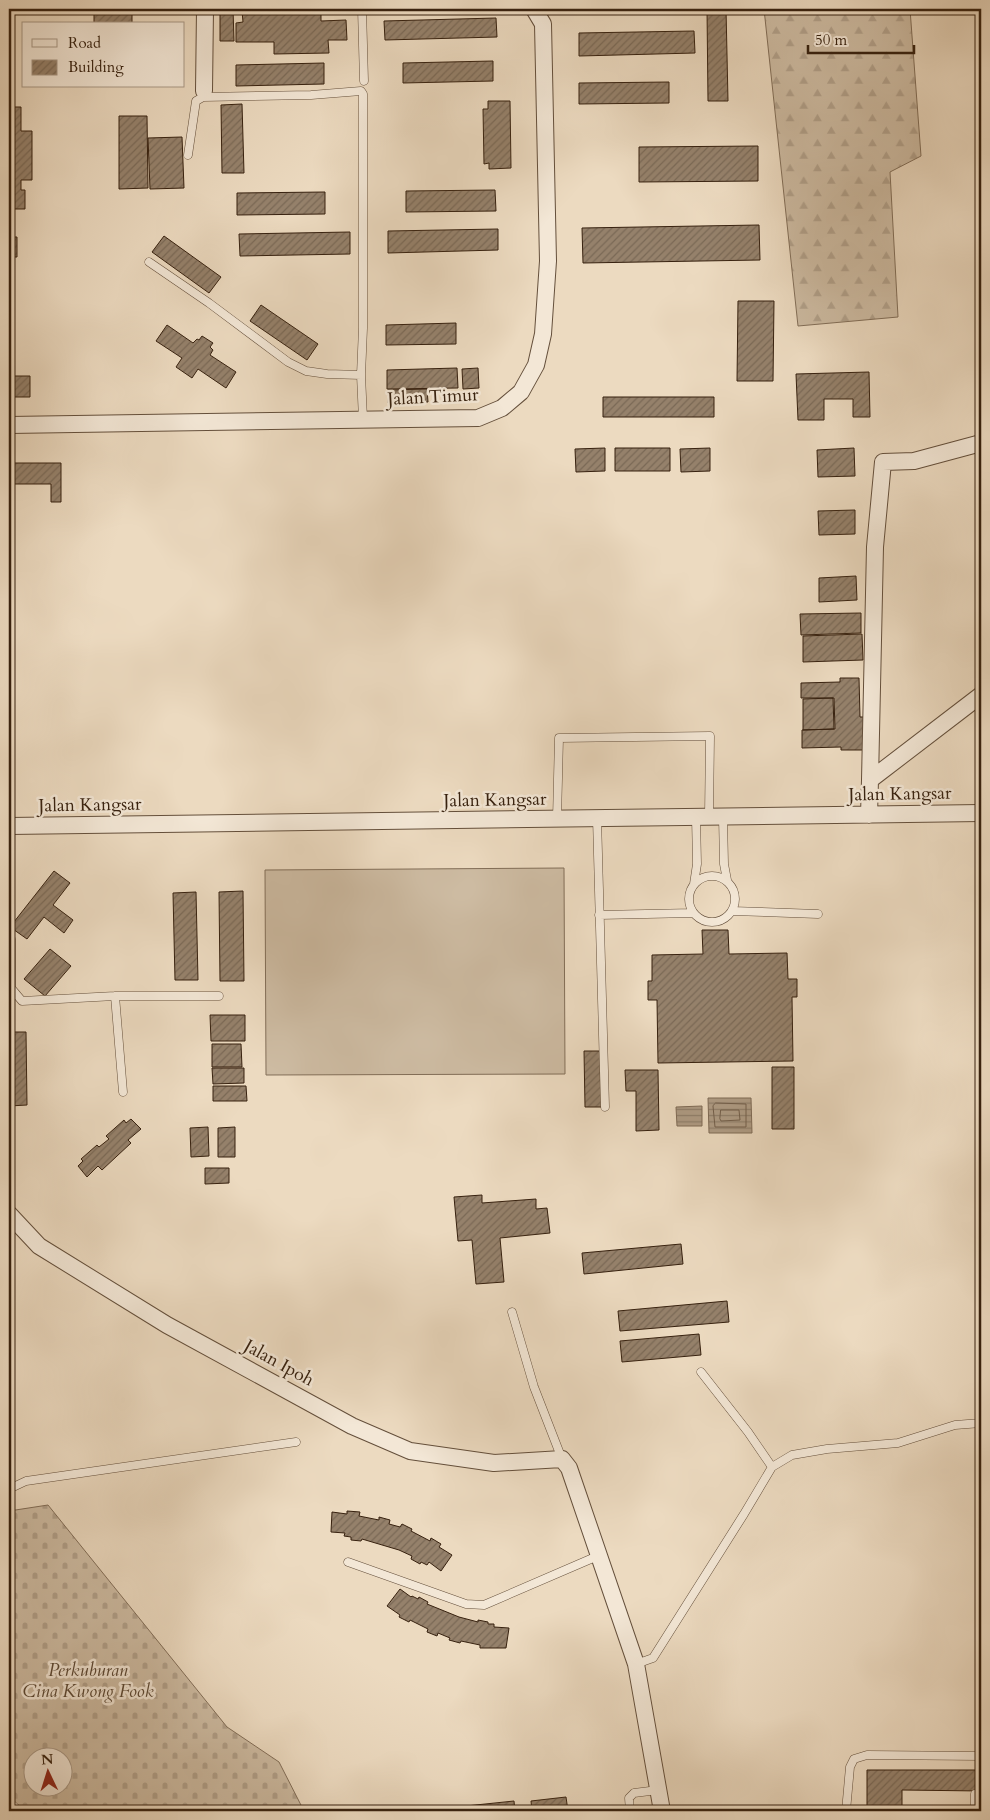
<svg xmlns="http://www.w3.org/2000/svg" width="990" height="1820" font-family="Cardo,serif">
<defs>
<pattern id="forest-firs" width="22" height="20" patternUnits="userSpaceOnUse" patternTransform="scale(1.25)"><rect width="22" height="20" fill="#cdbba2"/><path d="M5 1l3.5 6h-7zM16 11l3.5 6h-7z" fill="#b1a08a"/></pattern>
<pattern id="cemetery-stones" width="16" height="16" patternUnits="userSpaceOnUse" patternTransform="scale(1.25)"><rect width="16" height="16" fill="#cdbba2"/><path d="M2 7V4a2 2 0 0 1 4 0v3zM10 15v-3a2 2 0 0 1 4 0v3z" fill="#b1a08a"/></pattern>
<pattern id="water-rules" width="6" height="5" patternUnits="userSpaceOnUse" patternTransform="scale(1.25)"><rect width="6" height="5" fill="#ae9b84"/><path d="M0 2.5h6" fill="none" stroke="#8e7e6a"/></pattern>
<pattern id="building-hatch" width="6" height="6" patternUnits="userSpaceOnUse" patternTransform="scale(1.25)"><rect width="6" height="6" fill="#95816b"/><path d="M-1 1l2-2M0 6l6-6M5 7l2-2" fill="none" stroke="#7a6956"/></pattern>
</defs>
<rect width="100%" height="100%" fill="#ecdac0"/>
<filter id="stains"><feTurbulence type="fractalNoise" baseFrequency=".004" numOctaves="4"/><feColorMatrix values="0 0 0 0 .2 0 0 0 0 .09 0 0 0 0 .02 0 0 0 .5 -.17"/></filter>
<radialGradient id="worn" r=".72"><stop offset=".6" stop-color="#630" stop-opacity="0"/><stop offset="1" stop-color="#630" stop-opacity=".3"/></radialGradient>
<path fill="url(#forest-firs)" stroke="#826e58" d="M764 9H910L921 156 890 172 898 317 798 326Z"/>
<path fill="url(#cemetery-stones)" stroke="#826e58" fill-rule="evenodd" d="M48 1505 227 1727 279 1762 304 1811H9V1511ZM32 1758H62V1788H32Z"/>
<path fill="#cdbba2" stroke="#826e58" d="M564 868 565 1074 266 1075 265 870Z"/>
<path fill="url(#water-rules)" stroke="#7e6a55" d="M708 1098H751L752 1133H709Z
M702 1106V1126H677L676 1107Z"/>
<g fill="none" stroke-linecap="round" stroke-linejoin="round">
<path stroke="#725e4a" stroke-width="1" d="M716 1103 746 1104V1127H715L713 1106Z
M721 1110H739L740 1120 721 1121 720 1119Z"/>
</g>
<path fill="url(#building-hatch)" stroke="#37210f" d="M94 9H132V24H94Z
M220 9H233L234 41H220Z
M321 9V21L346 20 347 40H328L329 53 274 54V42H236V23L243 22 242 11Z
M578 9H658V10L578 12Z
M707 9H726L728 101H708Z
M496 18 497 37 385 40 384 21Z
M694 31 695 53 579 56V33Z
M493 61V81L403 83V63Z
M324 63V84L236 86V65Z
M669 82V103L579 104V83Z
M488 101H510L511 168 489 169V163L484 164 483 109H488Z
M242 104 244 173H222L221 105Z
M9 107H21V131H32V180H21V190H25V209H9Z
M119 116H147L148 188 119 189Z
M182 137 184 188 150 189 148 138Z
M758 146V181L639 182V147Z
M495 190 496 211 406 212V191Z
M325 192V214L237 215V193Z
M759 225 760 260 583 263 582 228Z
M498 229V250L388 253V231Z
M350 232V254L240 256 239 234Z
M164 236 221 277 209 293 152 252Z
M9 237H17V257H9Z
M738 301H774L773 381H737Z
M261 305 318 344 307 360 250 321Z
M456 323V344L386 345V325Z
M167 325 193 343 197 339 199 340 202 336 213 343 210 347 213 350 210 355 236 372 226 388 198 369 192 378 176 367 182 358 156 341Z
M457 368 458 388 387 389V370Z
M478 368 479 388 463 389 462 369Z
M869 372 870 417H853V399H824V420H798L796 374Z
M9 376H30V397H10L9 403Z
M427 389 428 402 388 403V390Z
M603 397H714V417H603Z
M605 448V471L576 472 575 449Z
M615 448H670V471H615Z
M710 448V471L681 472 680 449Z
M854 448 855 476 818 477 817 450Z
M9 463H61V502H51V484H9Z
M855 510V534L819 535 818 511Z
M856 576 857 600 819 602V578Z
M861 613V633L801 635 800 614Z
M862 634 863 660 803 662V636Z
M840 678H859L860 717H865V750H841V747L802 748V730L835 729 834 698H801V683L840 682Z
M833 698 834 729 803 730V699Z
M54 871 70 883 53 905 73 920 64 933 44 917 27 939 10 927Z
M243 891 244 981H220L219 892Z
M196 892 198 980H175L173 893Z
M702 930H728L729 954 787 953 788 979H797V997H792L793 1061 658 1063 657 1000H648V981H652V955L703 954Z
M50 949 71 966 45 996 24 979Z
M210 1015H245V1041H211Z
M9 1032H26L27 1105 9 1106Z
M212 1044H241L242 1067H212Z
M584 1051H602V1107H585Z
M772 1067H794V1129H772Z
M212 1068H244V1083L213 1084Z
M625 1070H658L659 1130 636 1131V1091H626Z
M213 1086H246L247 1101H213Z
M131 1119 141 1129 128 1140 131 1143 102 1170 98 1166 87 1177 78 1166 83 1161 81 1159 97 1145 99 1147 109 1139 106 1136 124 1120 126 1123Z
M208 1127 209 1156 191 1157 190 1128Z
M235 1127V1157H218V1128Z
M205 1168H229V1183L205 1184Z
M482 1195V1203L536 1199V1209L547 1208 550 1233 500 1238 504 1282 476 1284 472 1240 458 1241 454 1197Z
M681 1244 683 1264 584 1274 582 1253Z
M727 1301 729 1322 620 1331 618 1311Z
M699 1334 701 1355 622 1362 620 1341Z
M347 1511 360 1512 359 1516 379 1520V1517L390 1520 389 1524 400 1527 402 1524 412 1529 411 1531 430 1541 431 1538 441 1544 439 1547 452 1555 441 1571 429 1562 427 1565 421 1562 420 1564 411 1559 412 1556 399 1550 362 1539 361 1541 351 1540V1537L344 1536 345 1533 331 1532 332 1512 347 1514Z
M400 1589 411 1597 412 1596 418 1599 419 1597 428 1602 427 1604 459 1617 478 1622V1620L488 1622V1624H494V1627L509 1628 506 1648H480V1645L461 1641 460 1643 449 1640 450 1638 438 1633 437 1636 427 1632 428 1629 410 1620 409 1622 399 1617 400 1615 387 1606Z
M867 1770H981V1791L902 1790V1811H867Z
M566 1797 568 1811H532L531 1801Z
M514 1801 515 1811H467L466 1806Z"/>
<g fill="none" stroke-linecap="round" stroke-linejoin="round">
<g stroke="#644f3b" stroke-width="9">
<path id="service" d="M362 9 364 81
M188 155 196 101 203 97 311 95 361 91 363 94V328L361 375 363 419
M149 262 209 303 288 362 306 371 327 374 361 375
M723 817 724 864 727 880
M597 818 605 1107
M557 819 559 738 710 736 709 817
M689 899a23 23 0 1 1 46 0a23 23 0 1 1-46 0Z
M694 884 697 864 696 817
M732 911 818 914
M599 915 693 913
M9 939H11V988L22 1001 115 996H219
M115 996 123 1092
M512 1312 534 1387 562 1459
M701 1372 748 1432 772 1467
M9 1489 26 1481 296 1442
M348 1562 466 1604 484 1605 600 1555
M636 1664 653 1658 744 1514 772 1467 792 1455 827 1449 898 1443 955 1425 981 1423
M975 1794V1811
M9 1802 19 1811
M630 1811 629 1798 634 1793 658 1790
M846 1811 850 1767 854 1759 867 1755 981 1756"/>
</g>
<g stroke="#644f3b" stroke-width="18">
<path id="minor" d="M204 91 205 9
M9 425 478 418 502 408 521 392 536 365 543 334 548 261 543 24 534 9
M870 780 875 547 883 462 914 461 981 443
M869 815 870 780 981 695
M9 826 981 813
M9 1214 39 1246 167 1325 352 1426 410 1451 494 1463 562 1459 569 1468 636 1664 662 1811"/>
</g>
<use href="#service" stroke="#f3e7d6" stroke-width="8"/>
<use href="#minor" stroke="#f3e7d6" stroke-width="16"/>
</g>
<g text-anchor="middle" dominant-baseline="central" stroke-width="5" stroke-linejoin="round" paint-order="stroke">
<g font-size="18" fill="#37210f" stroke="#f3e7d6">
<text transform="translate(433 397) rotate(-3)">Jalan Timur</text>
<text transform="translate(900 794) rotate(-1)">Jalan Kangsar</text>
<text transform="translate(495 800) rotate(-1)">Jalan Kangsar</text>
<text transform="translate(90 805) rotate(-1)">Jalan Kangsar</text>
<text transform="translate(279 1363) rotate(29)">Jalan Ipoh</text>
</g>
<g font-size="18" font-style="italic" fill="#5c4834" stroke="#f3e7d6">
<text x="88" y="1670">Perkuburan<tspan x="88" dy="21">Cina Kwong Fook</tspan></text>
</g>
</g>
<rect width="990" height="1820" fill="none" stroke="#ecdac0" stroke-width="30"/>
<rect x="10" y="10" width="970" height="1800" fill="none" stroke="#37210f" stroke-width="2.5"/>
<rect x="15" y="15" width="960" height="1790" fill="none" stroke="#37210f"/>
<rect x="22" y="22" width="162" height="65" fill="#f3e7d6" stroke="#a89886"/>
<rect x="32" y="39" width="25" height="8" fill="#f3e7d6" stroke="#a89886"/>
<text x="68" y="48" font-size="15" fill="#37210f">Road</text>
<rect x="32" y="60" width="25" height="15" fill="url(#building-hatch)" stroke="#a89886"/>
<text x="68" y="72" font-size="15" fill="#37210f">Building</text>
<g transform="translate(48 1772) rotate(356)"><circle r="24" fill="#f3e7d6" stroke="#a89886"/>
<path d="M0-4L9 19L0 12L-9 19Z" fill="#8f2418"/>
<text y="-8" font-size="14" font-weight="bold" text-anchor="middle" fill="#37210f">N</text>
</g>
<path d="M808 45v8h106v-8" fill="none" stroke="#37210f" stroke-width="2.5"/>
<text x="815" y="45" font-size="15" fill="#37210f" stroke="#f3e7d6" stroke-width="4" paint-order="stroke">50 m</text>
<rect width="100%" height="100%" filter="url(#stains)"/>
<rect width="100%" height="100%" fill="url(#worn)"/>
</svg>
